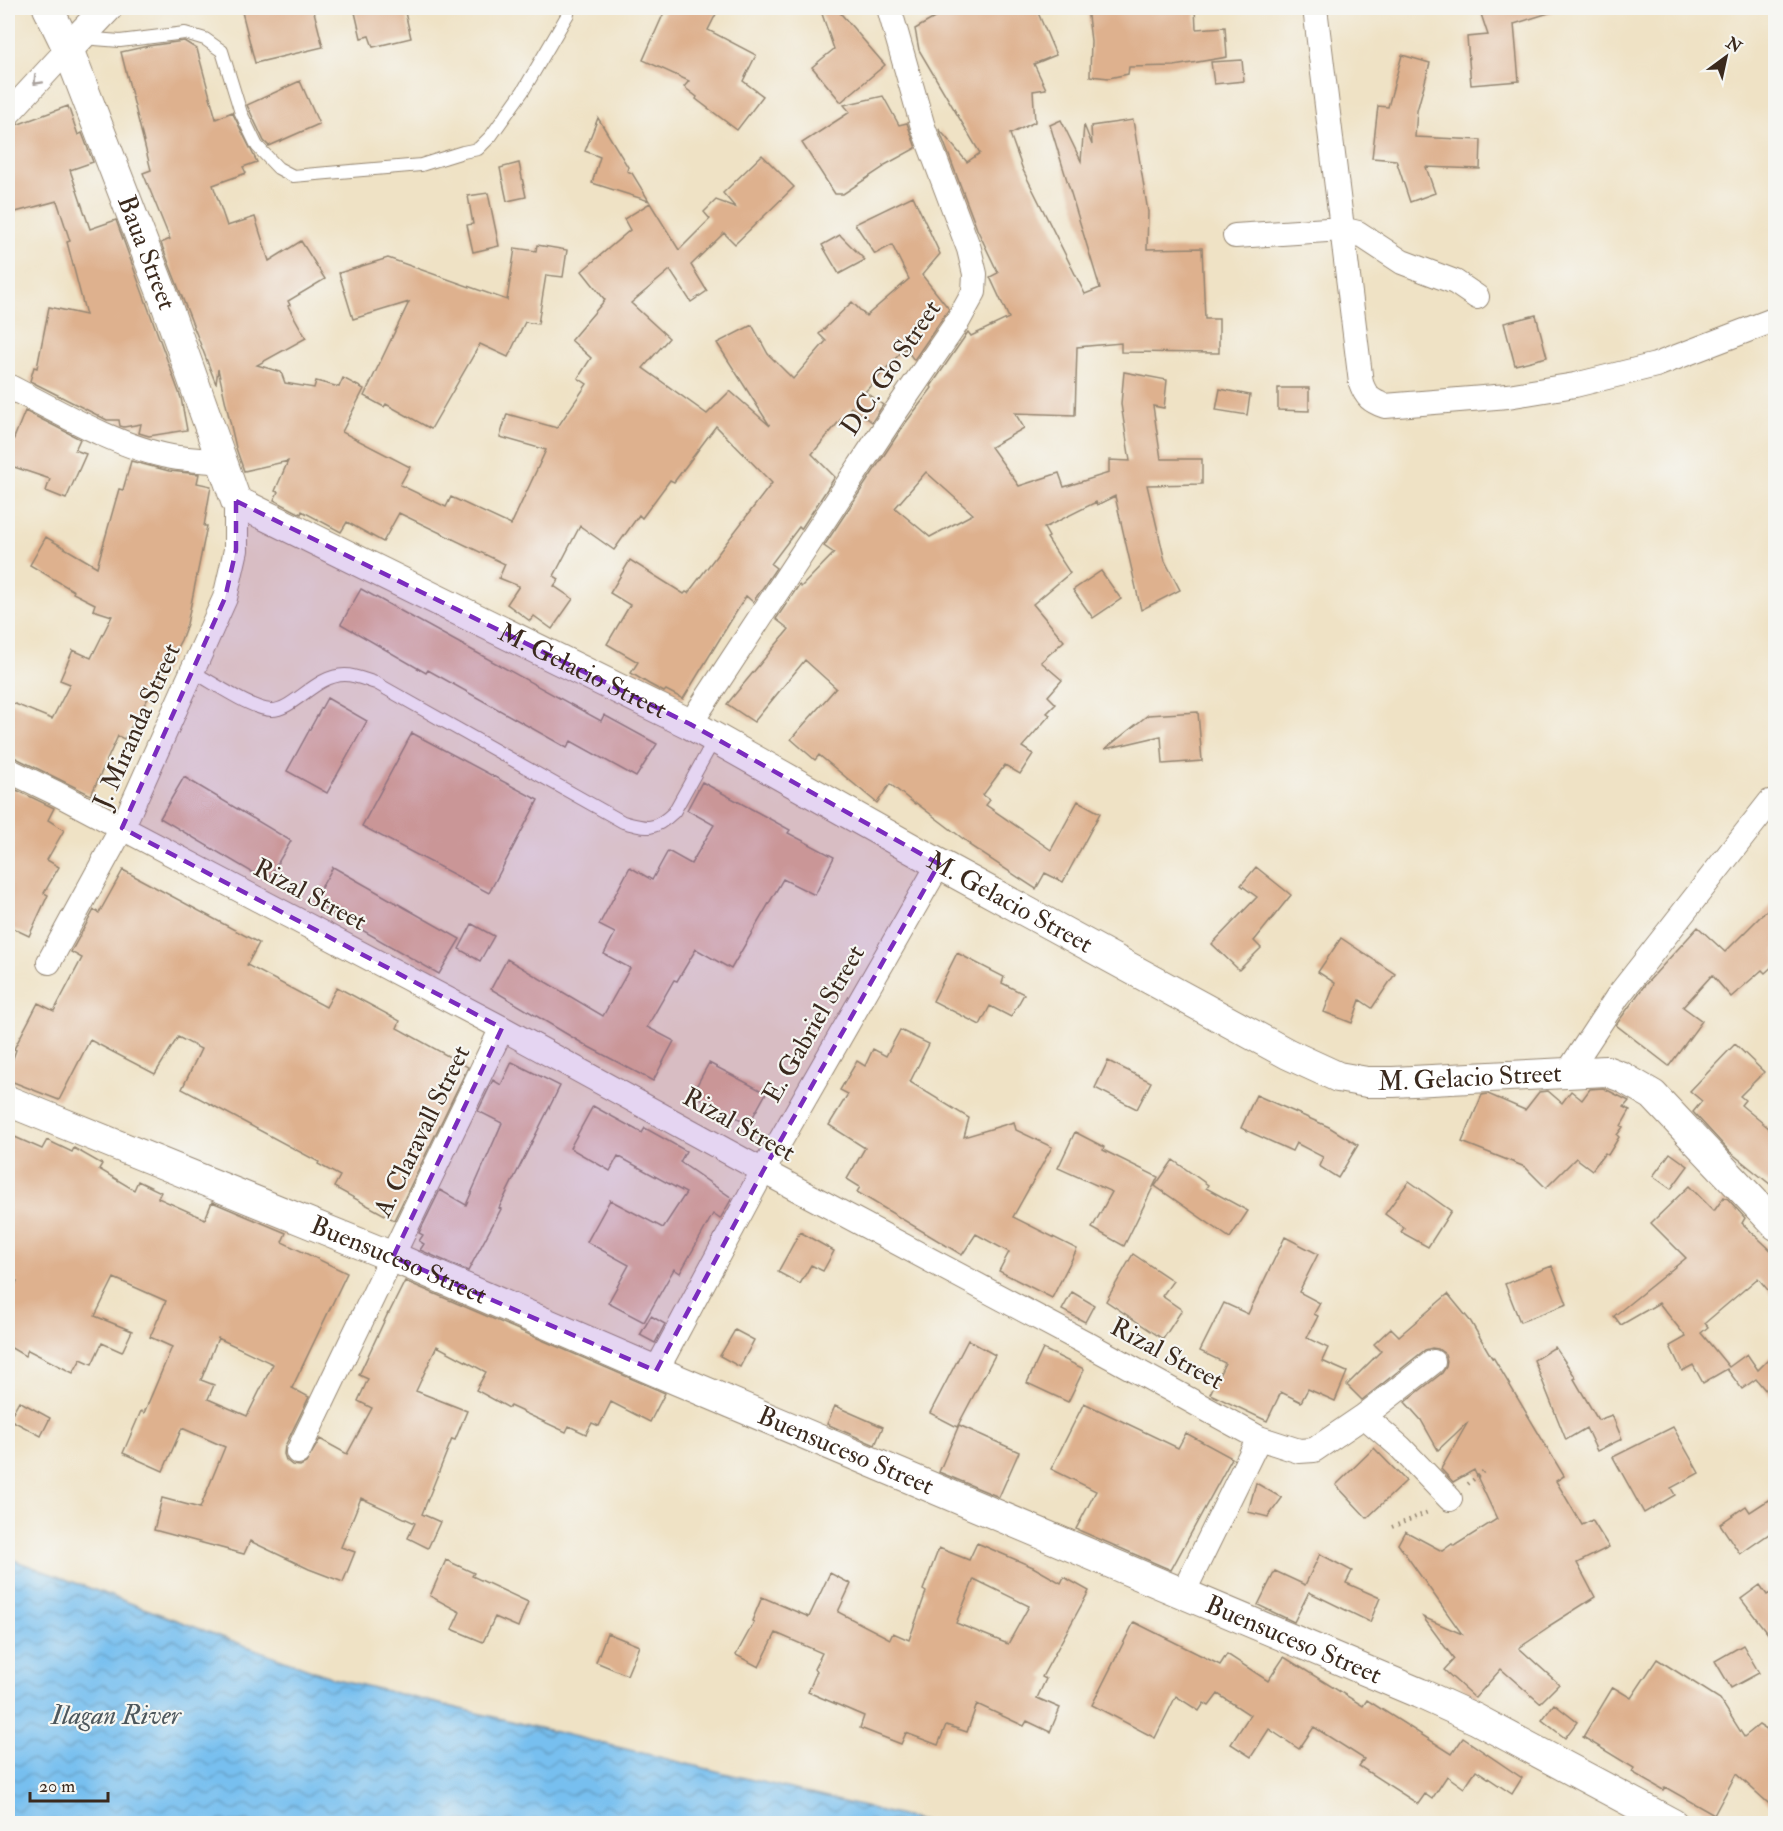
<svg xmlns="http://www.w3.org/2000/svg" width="1783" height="1831" font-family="'IM FELL Double Pica',serif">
<defs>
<pattern id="water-waves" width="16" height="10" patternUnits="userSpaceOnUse" patternTransform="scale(1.5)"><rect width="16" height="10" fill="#77bfef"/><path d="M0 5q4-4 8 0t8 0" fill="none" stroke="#639bc1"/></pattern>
</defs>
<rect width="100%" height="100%" fill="#f6f6f2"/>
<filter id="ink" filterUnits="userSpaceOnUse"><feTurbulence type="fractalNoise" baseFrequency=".0167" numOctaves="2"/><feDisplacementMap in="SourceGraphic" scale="12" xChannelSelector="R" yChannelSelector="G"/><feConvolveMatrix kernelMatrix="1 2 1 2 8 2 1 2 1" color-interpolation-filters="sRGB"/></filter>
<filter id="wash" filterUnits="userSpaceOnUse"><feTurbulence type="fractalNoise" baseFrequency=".008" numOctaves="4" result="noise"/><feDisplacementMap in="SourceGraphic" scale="24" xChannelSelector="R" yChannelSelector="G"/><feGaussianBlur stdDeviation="1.35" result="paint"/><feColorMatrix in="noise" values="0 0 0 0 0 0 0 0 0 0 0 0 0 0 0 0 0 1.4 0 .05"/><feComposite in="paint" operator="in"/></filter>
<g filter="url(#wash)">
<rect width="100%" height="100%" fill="#efe2c5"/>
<path fill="url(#water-waves)" stroke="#597486" stroke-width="1.5" d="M8 1558 333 1678 930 1823H8Z"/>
<g id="blocks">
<path fill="#deb18e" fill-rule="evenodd" d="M241 8H313L323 47 255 63Z
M354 8H404L411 38 373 47 369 36 361 38Z
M666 8H719L708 30 756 55 743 81 763 96 737 130 696 99 697 97 684 87 689 81 643 60Z
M820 8H836L885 65 841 102 812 67 834 49Z
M952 8H1036L1056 55 1034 64 1046 89 1033 91 1035 122 1010 134 1023 170 1085 294 1100 288 1050 125 1061 120 1081 161 1084 125 1092 145 1091 126 1133 120 1148 212 1147 249 1202 248 1205 319H1219V353L1121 352V343L1077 347 1075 415 1015 413 1024 428 991 447 1019 486 1059 473 1064 487 1109 473V460L1130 461 1121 404 1124 372 1167 380 1164 408 1153 406 1161 459H1202V484L1147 485 1165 561 1180 590 1141 610 1115 496 1097 505 1096 502 1044 528 1049 537 1047 538 1070 573 1033 604 1064 641 1041 662 1062 680 1048 696 1056 704 1047 713 1050 715 1022 747 1033 754 1020 774 1005 765 983 795 990 800 986 805 1051 850 1078 801 1100 813 1063 882 1045 873 1036 889 969 845 970 844 916 803 915 804 890 784 877 803 819 755 815 760 791 739 836 688 805 660 754 722 727 704 789 629 776 619 799 585 801 587 834 553 824 546 904 425 932 388 931 386 968 332 971 336 1009 318 990 277 998 273 977 229 939 129 967 162 980 153 919 50 915 29ZM926 472 973 514 930 537 895 508Z
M1087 8H1195L1196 29 1225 27 1227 57 1174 66 1129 67 1128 74 1109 78 1090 76 1091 41Z
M1479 8H1551L1552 12 1514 24 1519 81 1471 85 1467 37 1488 35Z
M184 41 197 49 216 119 232 112 257 162 243 167 246 173 213 185 227 226 255 217 269 261 301 241 325 279 288 301 290 305 288 306 306 338 257 365 281 372 285 383 314 388 316 381 339 387 343 378 364 389 342 432 410 467 400 485 446 507 451 497 511 525 546 450 500 437 507 414 557 428 587 384 578 378 591 358 571 340 605 300 582 271 630 230 624 219 650 203 679 250 710 219 704 212 716 200 735 207 723 193 762 155 794 187 735 244 724 233 691 265 707 291 691 302 670 270 631 303 669 338 643 368 707 414 730 391 770 426 717 343 752 325 768 354 793 379 826 341 819 334 852 302 866 316 909 279 892 245 875 254 855 224 913 196 940 254 922 275 949 309 914 360 905 348 865 392 883 405 872 422 851 407 812 454 835 477 801 529 799 527 771 564 776 568 753 602 746 596 683 699 666 690 664 692 649 684 631 673 638 662 607 644 630 605 610 593 630 560 684 594 686 592 688 593 772 483 716 426 674 482 670 480 642 518 639 515 614 550 580 526 554 576 559 579 554 586 573 599 552 629 534 616 530 621 507 604 519 586 499 578 505 564 399 513 383 542 347 522 341 532 302 511 301 514 274 500 278 492 275 491 288 461 244 471 236 448 218 369 216 384 161 243 170 239 143 173 151 170 121 52 148 46Z
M1402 55 1430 63 1417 111 1415 137 1481 140 1480 169 1426 167 1435 193 1410 202 1396 160 1372 158 1378 106 1388 107Z
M1242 60 1244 81 1214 84 1211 62Z
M300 81 319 124 269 146 264 141 247 105Z
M883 96 899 125 907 123 916 148 883 166 884 167 843 194H835L802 143 850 112 844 105Z
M68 106 78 135 82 133 93 162 70 170 90 229 116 220 181 398 187 430 149 436 139 433 141 424 124 427 120 426 119 420H107L30 381 34 367 37 368 49 307 86 315 67 242 70 241 57 201 8 214V128Z
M598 118 628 167 627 171 632 173 649 201 592 183 600 157 585 151Z
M519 163 526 197 507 201 500 168Z
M488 193 499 246 473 252 467 225 473 224 468 196Z
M840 235 865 260 839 274 822 245Z
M537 245 567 250 563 277 546 275 538 324 525 322 508 357 480 344 431 429 386 404 384 407 364 396 409 302 353 319 339 273 388 258 507 300 515 248 536 251Z
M1536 315 1547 357 1515 365 1504 323Z
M1278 388H1309V411L1278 410Z
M1220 389 1250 395 1247 415 1216 410Z
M25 411 80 439 75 450 86 454 66 499 46 491 50 479 8 465V453Z
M131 461 169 471 199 474 197 483 211 486 204 526H207L187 624 181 640 155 689 154 688 124 739 118 736 91 795 14 757 8 756V701L52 719 70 684 60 680 73 650 91 658 112 616 93 610 95 604 73 593 74 591 30 565 46 537 97 567 119 489 123 490Z
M1101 571 1121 599 1093 618 1073 590Z
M361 589 601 721 604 715 657 744 636 777 571 741 567 748 428 670 426 673 341 624Z
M327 698 367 721 327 793 287 771Z
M1198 712 1202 761 1163 764 1161 736 1105 749 1148 715Z
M412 733 538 800 489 893 362 826Z
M184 777 291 841 267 881 160 818Z
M702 782 790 830 788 833 834 857 815 895 783 879 731 969 696 949 677 981 674 980 647 1027 674 1041 653 1081 587 1046 491 989 507 959 603 1016 630 968 604 954 615 933 599 925 630 867 652 880 668 851 691 864 714 825 687 810Z
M8 786 54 808 48 820 64 830 47 860 59 867 44 893 48 895 29 936 8 926Z
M333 867 460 939 439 974 313 902Z
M1256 867 1291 895 1254 941 1261 948 1239 970 1212 944 1257 897 1241 885Z
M123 870 259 943 247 965 326 1007 337 987 400 1021 397 1028 468 1067 394 1220 334 1187 340 1176 318 1164 319 1162 182 1089 201 1049 178 1037 155 1074 90 1040 59 1100 8 1080V1073L16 1050 14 1049 38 1003 54 1011 82 958 71 952 94 910 99 913Z
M1776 901V963L1765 973 1762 970 1731 997 1712 975 1683 1007 1702 1021 1669 1066 1616 1025 1644 986 1698 927 1725 952Z
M472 924 494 936 480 961 459 949Z
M1341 938 1395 974 1372 1008 1360 1000 1352 1023 1324 1012 1335 983 1318 972Z
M957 953 1004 977 1002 983 1024 994 1011 1017 990 1006 980 1025 933 1001Z
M900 1030 929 1044 910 1082 969 1118 964 1137 1014 1122 1016 1130 1052 1147 1013 1217 1077 1249 1052 1298 999 1271 1009 1252 976 1234 962 1255 857 1192 860 1187 847 1179 865 1148 829 1125 848 1094 840 1090 857 1061 865 1066 873 1049 886 1056Z
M1735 1044 1764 1072 1740 1096 1745 1100 1741 1105 1776 1134V1189L1730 1152 1693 1112 1702 1101 1690 1091Z
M1108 1061 1151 1082 1137 1109 1095 1088Z
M512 1062 560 1086 499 1208 501 1209 468 1271 420 1250 424 1244 419 1241 423 1235 419 1233 440 1190 466 1205 502 1123 478 1111 493 1080 501 1085Z
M709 1063 766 1093 749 1124 692 1094Z
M1603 1088 1629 1101 1624 1107 1630 1110 1621 1126 1623 1127 1617 1135 1619 1137 1608 1155 1605 1153 1592 1170 1576 1158 1546 1188 1525 1167 1462 1142 1482 1095 1488 1094 1525 1110 1539 1092 1548 1091 1562 1103 1571 1091 1582 1100 1590 1089Z
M1256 1095 1329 1127 1358 1145 1338 1178 1319 1166 1323 1157 1296 1143 1292 1151 1241 1128Z
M593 1106 642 1133 645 1128 686 1151 680 1162 732 1198 720 1219 713 1214 680 1273 674 1269 644 1322 608 1303 629 1265 587 1242 610 1200 663 1228 686 1193 618 1156 610 1171 570 1148Z
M1075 1132 1104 1147 1103 1150 1158 1177 1124 1246 1092 1228 1112 1192 1058 1168Z
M8 1134 42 1149 47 1140 72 1152 74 1148 102 1164 99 1169 134 1190 138 1181 161 1192 158 1198 205 1219 212 1202 267 1225 286 1233 282 1242 347 1273 292 1388 309 1397 285 1446 284 1454 286 1460 292 1465 300 1466 306 1463 320 1439 347 1454 372 1408 358 1401 368 1379 359 1375 388 1313H389L405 1281 665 1393 650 1422 611 1402 599 1426 592 1423 586 1434 569 1426 566 1432 510 1406 509 1408 476 1390 486 1372 437 1346 416 1391 467 1411 455 1440 452 1439 422 1514 440 1522 428 1548 408 1538 415 1523 361 1498 341 1547 355 1552 343 1582 309 1569 250 1541 244 1554 154 1530 162 1498 200 1508 225 1447 182 1428 163 1471 123 1453 141 1411 144 1413 172 1347 150 1337 166 1301 114 1278 95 1316 132 1331 122 1352 102 1343 92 1364 81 1359 73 1373 28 1350 25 1356 8 1346V1302L17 1281 8 1277ZM218 1338 273 1364 247 1416 208 1399 214 1385 201 1380Z
M1670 1153 1688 1166 1671 1189 1653 1176Z
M1173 1160 1208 1185 1206 1188 1248 1211 1230 1238 1155 1186Z
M1409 1181 1451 1211 1428 1247 1401 1232 1404 1228 1385 1214Z
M1689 1186 1714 1211 1724 1197 1728 1199 1745 1218 1742 1223 1776 1255V1300L1758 1278 1705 1323 1708 1327 1701 1333 1729 1367 1747 1354 1758 1370 1776 1352V1403L1756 1379 1742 1389 1727 1369 1703 1383 1693 1365 1682 1371 1670 1346 1686 1337 1659 1303 1621 1325 1614 1316 1686 1258 1651 1223Z
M800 1232 834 1251 823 1271 811 1265 800 1284 778 1272Z
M1285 1237 1318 1254 1299 1292 1320 1303 1314 1314 1318 1316 1307 1338 1328 1348 1322 1361 1347 1372 1335 1401 1308 1389 1301 1402 1281 1392 1267 1421 1210 1394 1225 1363 1200 1351 1224 1303 1248 1314Z
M1133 1254 1173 1281 1162 1296 1182 1310 1163 1339 1106 1301Z
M1552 1266 1567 1304 1520 1322 1505 1284Z
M1072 1292 1094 1305 1085 1322 1062 1310Z
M1448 1294 1471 1322 1492 1358 1493 1357 1564 1476 1556 1481 1582 1525 1592 1520 1609 1547 1577 1563 1595 1597 1549 1626 1550 1627 1519 1648 1559 1684 1540 1703 1501 1669 1475 1698 1444 1670 1454 1659 1423 1617 1462 1634 1398 1544 1405 1531 1442 1551 1452 1544 1454 1546 1497 1519 1474 1470 1453 1482 1441 1469 1468 1422 1438 1450 1421 1420 1405 1402 1442 1373 1446 1367 1447 1361 1445 1354 1438 1349 1432 1348 1425 1350 1362 1400 1347 1385 1381 1351 1374 1344 1391 1328 1399 1336Z
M651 1316 665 1324 655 1343 640 1335Z
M735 1330 754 1340 740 1367 720 1356Z
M968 1340 995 1355 957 1427 930 1413Z
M1555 1347 1576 1378 1574 1379 1598 1420 1612 1415 1622 1439 1597 1451 1586 1428 1566 1440 1534 1360Z
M1043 1349 1084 1369 1068 1402 1027 1383Z
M19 1401 50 1418 41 1436 9 1419Z
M1084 1403 1178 1448 1186 1433 1232 1458 1171 1570 1076 1529 1096 1491 1051 1469Z
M835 1406 883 1427 875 1445 827 1424Z
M959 1425 1019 1452 999 1497 939 1472Z
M1673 1427 1699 1473 1671 1488 1675 1495 1644 1513 1613 1457Z
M1374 1448 1406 1481 1367 1518 1336 1485Z
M1256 1483 1282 1498 1268 1517 1248 1512Z
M1776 1495V1529L1740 1554 1720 1524 1746 1506 1750 1512Z
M977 1543 1033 1567 1061 1583 1064 1577 1089 1591 1042 1677 1046 1679 1037 1698 1060 1708 1050 1732 1027 1721 1024 1726 977 1704 967 1732 946 1725 938 1745 906 1733 901 1744 860 1728 864 1716 808 1692 817 1671 814 1669 822 1653 776 1633 759 1667 736 1655 754 1622 752 1621 762 1597 809 1617 830 1573 851 1584 838 1612 890 1639 893 1633 909 1640 926 1592 923 1590 939 1548 969 1560ZM974 1579 1029 1606 1008 1644 956 1623Z
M1320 1554 1352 1571 1346 1583 1380 1598 1370 1622 1309 1592 1294 1622 1258 1605 1275 1571 1305 1585Z
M446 1560 474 1573 472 1576 528 1602 518 1627 495 1617 483 1642 452 1629 460 1612 430 1596Z
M1760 1585 1767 1595 1776 1590V1644L1741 1599Z
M1134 1622 1220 1665 1227 1654 1268 1681 1284 1657 1363 1706 1367 1700 1452 1754 1463 1738 1522 1778 1512 1794 1476 1770 1464 1788 1447 1776 1432 1799 1425 1794 1418 1804 1359 1766 1364 1759 1314 1727 1299 1749 1269 1729 1251 1757 1231 1744 1250 1715 1218 1694 1209 1706 1204 1703 1199 1711 1176 1696 1155 1738 1092 1705Z
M607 1633 639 1646 627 1675 596 1662Z
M1743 1645 1759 1673 1731 1688 1715 1661Z
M1657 1659 1720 1699 1744 1737 1759 1725 1776 1736V1810L1736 1774 1714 1815 1665 1787 1663 1790 1632 1772 1634 1768 1583 1737 1613 1687 1631 1698Z
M1554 1704 1577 1722 1565 1738 1542 1720Z"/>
</g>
</g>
<g filter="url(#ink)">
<use href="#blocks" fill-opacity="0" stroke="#958672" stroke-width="1.5"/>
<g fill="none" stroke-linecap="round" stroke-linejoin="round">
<g stroke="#958672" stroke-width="14">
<path id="service" d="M82 38 120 41 185 33 205 39 222 51 241 113 257 146 278 168 293 176 421 165 463 152 478 149 491 136 523 91 568 14
M193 672C213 682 250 709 271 710 293 711 315 675 345 675 355 675 366 680 376 683L623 822C648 829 654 831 674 812L715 738"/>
</g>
<g stroke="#958672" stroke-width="26">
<path id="minor" d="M1315 8 1361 383C1366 397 1371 401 1385 406L1508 396 1575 385 1656 365 1776 319
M8 114 68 49
M1235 236 1342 229 1358 233 1402 262 1455 282 1477 297
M8 386C57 411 117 447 172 457 188 460 206 460 223 462
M690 724 892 417 958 321 974 292 975 274 969 249 923 127 889 8
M8 770 56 793 502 1028 763 1171 1084 1342 1259 1438 1299 1451 1314 1450 1364 1416 1433 1362
M49 962 122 828 225 598 236 550V501
M1568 1072 1618 996 1770 802
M656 1371 763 1171 939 864
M1364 1416 1400 1447 1450 1499
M298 1452 502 1028
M1182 1595 1259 1438"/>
</g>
<g stroke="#958672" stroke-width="32">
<g id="tertiary">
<path id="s1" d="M48 8 68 49 164 298 236 501 690 724 939 864 1288 1054 1338 1077 1367 1082H1393L1606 1071 1622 1077 1653 1095 1776 1225"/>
<path d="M68 49 107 8"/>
<path id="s2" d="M8 1101 393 1257 656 1371 1419 1693 1476 1719 1673 1824"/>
</g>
</g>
<path stroke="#958672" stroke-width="4" stroke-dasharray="1.5 4.5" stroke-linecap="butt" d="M1468 1484 1485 1470
M1392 1527 1428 1512"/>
<use href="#service" stroke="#fff" stroke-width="12"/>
<use href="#minor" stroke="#fff" stroke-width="24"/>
<use href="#tertiary" stroke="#fff" stroke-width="30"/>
</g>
<defs><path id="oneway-chevron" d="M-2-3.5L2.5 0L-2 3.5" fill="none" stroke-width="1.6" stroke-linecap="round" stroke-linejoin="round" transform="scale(1.5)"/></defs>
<use stroke="#a79f9a" href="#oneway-chevron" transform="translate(37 81) rotate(133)"/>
</g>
<path fill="#7b2cbf" fill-opacity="0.2" stroke="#7b2cbf" stroke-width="4.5" stroke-dasharray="12 8" stroke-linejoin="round" d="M236 501 690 724 939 864 763 1171 656 1371 393 1257 502 1028 122 828 225 598 236 550Z"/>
<g text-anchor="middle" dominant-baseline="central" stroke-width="4.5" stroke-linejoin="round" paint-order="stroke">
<g font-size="26" fill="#3b2a1e" stroke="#f6f6f2">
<text stroke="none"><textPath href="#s1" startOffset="264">Baua Street</textPath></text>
<text transform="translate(891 368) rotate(-56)">D.C. Go Street</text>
<text stroke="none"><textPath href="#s1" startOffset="914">M. Gelacio Street</textPath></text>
<text transform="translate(137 726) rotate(-66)">J. Miranda Street</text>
<text transform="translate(310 895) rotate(28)">Rizal Street</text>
<text stroke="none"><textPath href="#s1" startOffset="1400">M. Gelacio Street</textPath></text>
<text transform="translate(814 1024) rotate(-60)">E. Gabriel Street</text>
<text stroke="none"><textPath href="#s1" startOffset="1904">M. Gelacio Street</textPath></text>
<text transform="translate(739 1125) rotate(29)">Rizal Street</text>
<text transform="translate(422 1131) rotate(-64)">A. Claravall Street</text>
<text stroke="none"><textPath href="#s2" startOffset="422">Buensuceso Street</textPath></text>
<text transform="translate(1167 1354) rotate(28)">Rizal Street</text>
<text stroke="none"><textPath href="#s2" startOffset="908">Buensuceso Street</textPath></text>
<text stroke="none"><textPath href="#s2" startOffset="1394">Buensuceso Street</textPath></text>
</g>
<g font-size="27" font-style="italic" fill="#4d575d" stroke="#f6f6f2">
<text x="116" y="1715">Ilagan River</text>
</g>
</g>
<rect width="1783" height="1831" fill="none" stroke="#f6f6f2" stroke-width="30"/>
<g transform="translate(1726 57) rotate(33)" stroke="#f6f6f2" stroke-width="4.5" paint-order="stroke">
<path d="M0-4.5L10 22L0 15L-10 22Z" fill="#3b2a1e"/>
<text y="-9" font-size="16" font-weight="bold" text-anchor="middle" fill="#3b2a1e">N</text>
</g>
<path d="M30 1792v9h78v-9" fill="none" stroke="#3b2a1e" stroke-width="3"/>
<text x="39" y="1792" font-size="18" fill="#3b2a1e" stroke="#f6f6f2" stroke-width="4.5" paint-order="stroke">20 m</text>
</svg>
